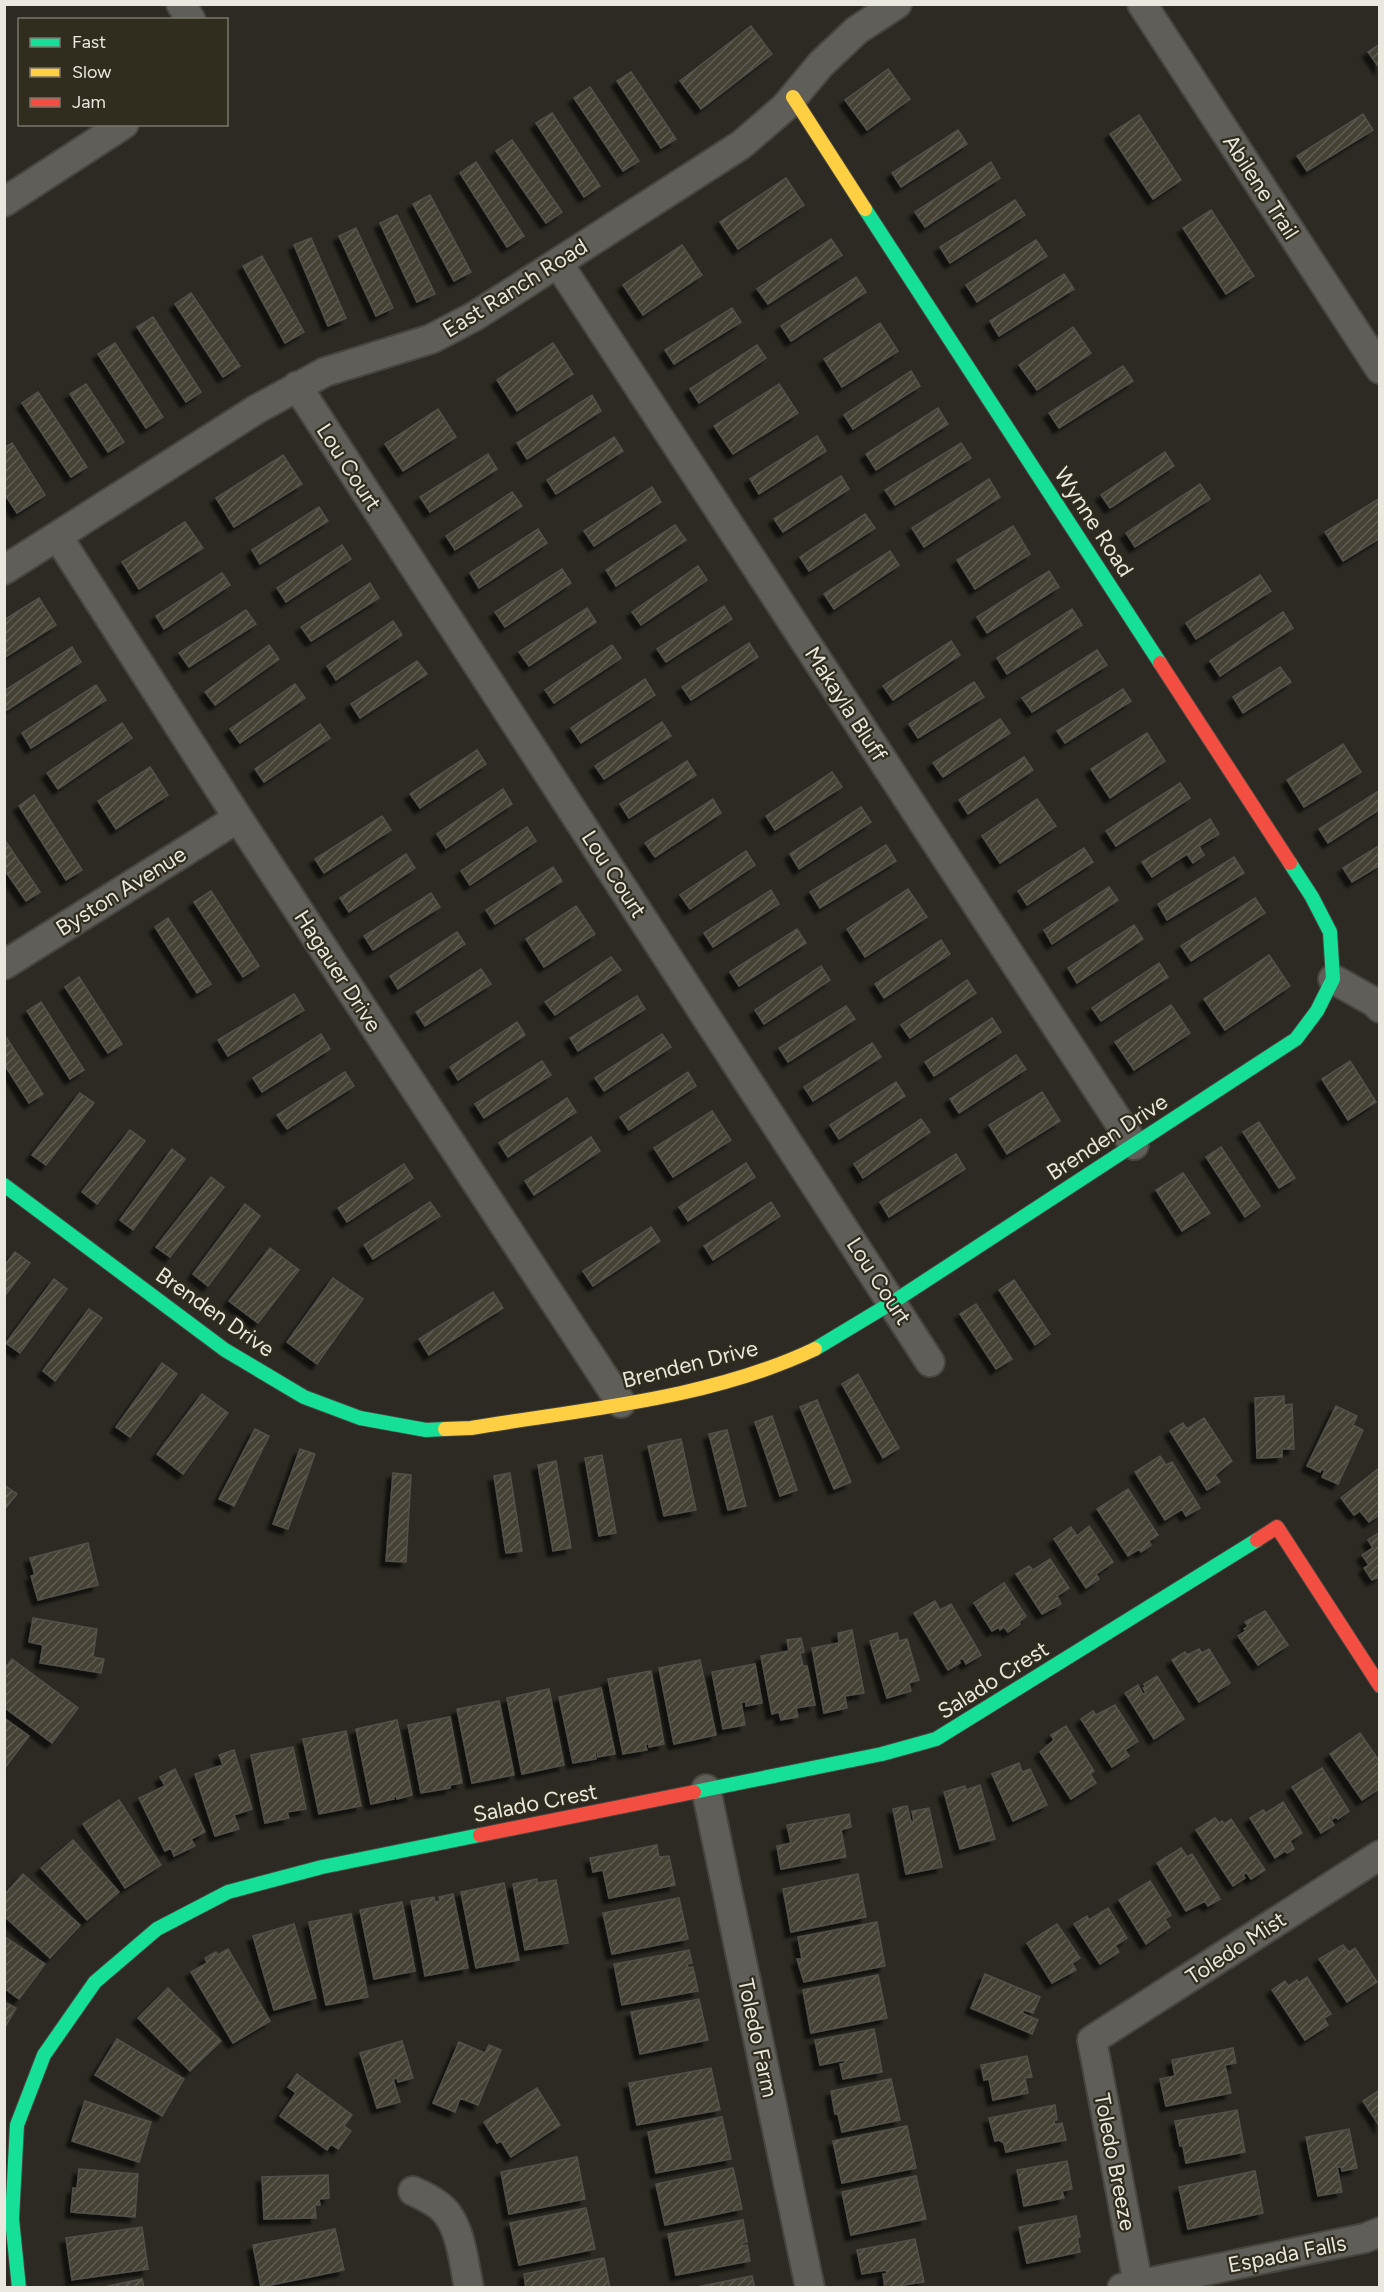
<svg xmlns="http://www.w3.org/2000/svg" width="1384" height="2292" font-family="Figtree,sans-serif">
<defs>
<pattern id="building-hatch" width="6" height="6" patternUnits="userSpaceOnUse" patternTransform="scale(1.5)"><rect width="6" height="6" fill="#454236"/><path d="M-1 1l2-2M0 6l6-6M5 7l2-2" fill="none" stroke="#605d53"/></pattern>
<filter id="shadow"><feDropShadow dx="-5.5" dy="5.5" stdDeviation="1.5" flood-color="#0009"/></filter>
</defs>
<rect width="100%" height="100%" fill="#2c2a22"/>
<path fill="url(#building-hatch)" stroke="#52504a" stroke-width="1.5" filter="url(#shadow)" d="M751 26 772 54 701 109 680 81Z
M1380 44V69L1368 52Z
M888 69 910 99 867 130 845 100Z
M631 72 676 139 661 148 617 81Z
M590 87 639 161 623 171 574 98Z
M552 113 600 186 584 197 536 123Z
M1363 114 1373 130 1307 171 1297 156Z
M1139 115 1181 180 1153 199 1110 134Z
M958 130 967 144 901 187 892 173Z
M512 140 562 212 546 223 496 151Z
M476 162 524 236 507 247 460 173Z
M991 162 1000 178 925 227 915 212Z
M786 178 804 205 738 249 720 222Z
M430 195 471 272 454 281 413 204Z
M1015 200 1025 215 950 263 940 247Z
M1211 210 1254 276 1226 294 1183 228Z
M397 215 435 294 417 302 380 223Z
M356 228 393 308 376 316 339 236Z
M311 238 346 318 328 326 294 245Z
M831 239 842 255 768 304 757 289Z
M1036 240 1047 256 977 302 966 285Z
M682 245 702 275 643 315 623 285Z
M262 256 304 332 285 343 243 266Z
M1064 274 1074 289 999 336 990 321Z
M856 277 866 292 791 341 781 326Z
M191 293 240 366 223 377 175 304Z
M732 308 741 322 674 364 665 350Z
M153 317 201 392 186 402 137 327Z
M880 323 898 351 842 387 824 359Z
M1073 327 1091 353 1037 390 1019 365Z
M115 343 163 417 146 428 98 354Z
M553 343 573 374 517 411 497 380Z
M757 345 766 358 699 403 690 389Z
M1123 366 1133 381 1059 428 1049 413Z
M911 371 920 386 853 429 844 415Z
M86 384 124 442 108 452 70 394Z
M779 384 798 413 733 454 714 426Z
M38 392 87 467 71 477 22 403Z
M592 395 601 411 527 459 517 443Z
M938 408 948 424 876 470 866 454Z
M438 409 456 437 403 471 385 444Z
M817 436 826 451 759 494 750 479Z
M614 437 623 451 556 494 547 480Z
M12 443 45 495 17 513 4 493V448Z
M961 443 971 458 895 505 885 490Z
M1165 452 1174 466 1110 508 1101 495Z
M488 454 497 469 430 512 420 497Z
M283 455 302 484 234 527 216 498Z
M841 476 849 489 783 532 774 519Z
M989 479 1000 497 924 547 912 528Z
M1200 484 1210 499 1135 547 1126 533Z
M652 487 661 502 594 546 584 531Z
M512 492 522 506 455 550 446 536Z
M1380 498V538L1343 561 1325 532Z
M319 507 328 521 260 564 252 550Z
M865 514 875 528 809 571 800 557Z
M185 522 203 548 139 589 122 562Z
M675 525 686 540 616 586 606 570Z
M1013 526 1030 554 975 589 957 560Z
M538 529 547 543 479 588 470 573Z
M342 545 351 559 286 602 277 588Z
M890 551 899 565 834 609 824 594Z
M698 566 707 580 641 625 632 612Z
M562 569 571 583 505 627 495 612Z
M1049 571 1059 587 987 633 977 617Z
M222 573 230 585 164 629 156 616Z
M1260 575 1271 591 1196 639 1186 623Z
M370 583 379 598 311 641 301 627Z
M39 598 56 625 4 658V620Z
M724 606 732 619 666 662 657 649Z
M587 608 596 622 529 666 519 652Z
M1072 609 1082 625 1007 674 997 658Z
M246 610 256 624 189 667 179 653Z
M1283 612 1293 628 1220 676 1210 661Z
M393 621 402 635 336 680 327 666Z
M951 641 960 655 893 700 883 686Z
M749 643 758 657 691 700 682 687Z
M269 645 279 659 215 705 205 692Z
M612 645 621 658 554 703 545 690Z
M72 647 81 662 7 710 4 706V691Z
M1097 650 1107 665 1032 712 1022 698Z
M417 661 427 674 360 718 351 704Z
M1280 667 1291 682 1243 713 1233 697Z
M645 679 655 695 581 743 571 728Z
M974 682 984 697 918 738 909 724Z
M295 684 305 698 240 743 230 729Z
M96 685 106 700 31 748 22 733Z
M1123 689 1131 701 1065 743 1057 731Z
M1000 719 1010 733 943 777 933 763Z
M662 722 671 736 604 779 595 766Z
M122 723 132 738 58 789 47 773Z
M320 724 330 738 264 782 255 769Z
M1147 733 1165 761 1110 798 1091 769Z
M1343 744 1361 772 1304 807 1287 780Z
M477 750 486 764 420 808 410 794Z
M1024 757 1033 770 968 814 959 800Z
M687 761 696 775 629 818 620 804Z
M150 767 168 795 116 829 98 801Z
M832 772 842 787 775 830 766 816Z
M1180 783 1190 798 1116 846 1106 831Z
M503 789 512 804 446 848 437 834Z
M1380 790V809L1328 843 1319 829Z
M34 795 82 870 66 880 19 806Z
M713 799 721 813 655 857 645 843Z
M1037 799 1056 826 1000 863 982 836Z
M861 807 871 822 799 869 790 854Z
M382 816 391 830 324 873 315 859Z
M1210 819 1219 834 1199 846 1204 855 1193 863 1187 854 1152 877 1142 862Z
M527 827 536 841 470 885 461 871Z
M4 839 40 892 26 901 4 869Z
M886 845 896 861 820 908 810 892Z
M1380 845V865L1352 882 1343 868Z
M1084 848 1093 862 1027 905 1018 891Z
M746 851 755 865 690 909 680 895Z
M406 854 415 868 349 912 340 898Z
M1234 857 1244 873 1167 920 1158 904Z
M553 867 562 881 495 924 486 910Z
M1109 887 1118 900 1052 944 1044 930Z
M908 889 927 917 865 957 847 929Z
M771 890 779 904 713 947 704 933Z
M211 891 259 966 243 977 194 902Z
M431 893 440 907 373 950 364 936Z
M1255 898 1265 913 1191 961 1181 946Z
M576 906 595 934 544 967 526 939Z
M168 918 211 984 197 993 155 927Z
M1134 925 1143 939 1077 983 1068 968Z
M797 929 806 943 739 986 730 972Z
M457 932 465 944 398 989 390 976Z
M941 940 950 954 884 998 875 984Z
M1269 955 1290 986 1225 1030 1204 999Z
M611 957 621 970 555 1015 545 1002Z
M1159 963 1168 977 1101 1021 1092 1008Z
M821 966 830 980 764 1024 755 1010Z
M481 969 491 984 425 1026 416 1012Z
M79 977 122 1044 108 1053 65 987Z
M967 980 976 993 910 1038 901 1025Z
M294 994 304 1010 228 1056 218 1040Z
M637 996 645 1009 578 1051 570 1038Z
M41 1002 84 1070 70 1079 27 1011Z
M1171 1005 1190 1033 1134 1070 1115 1042Z
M846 1006 855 1019 788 1062 779 1048Z
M992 1018 1001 1032 934 1076 925 1062Z
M517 1022 525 1035 458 1080 450 1067Z
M4 1034 43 1094 29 1103 4 1064Z
M321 1034 330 1049 262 1092 253 1078Z
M662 1034 671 1047 604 1091 595 1078Z
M872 1043 881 1057 813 1101 804 1087Z
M1016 1055 1026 1069 959 1113 950 1099Z
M542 1061 551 1075 484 1118 475 1104Z
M1350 1061 1376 1102 1348 1120 1322 1079Z
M345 1072 354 1086 287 1129 277 1115Z
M688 1072 696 1086 629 1130 620 1117Z
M896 1082 905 1096 839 1139 830 1125Z
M1042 1092 1060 1121 1007 1154 989 1125Z
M80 1093 94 1103 46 1165 32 1155Z
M567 1098 576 1112 508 1157 499 1143Z
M712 1111 731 1140 673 1177 654 1148Z
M921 1119 930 1132 863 1178 854 1164Z
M1259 1122 1295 1178 1279 1188 1243 1132Z
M130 1130 145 1141 97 1204 82 1192Z
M591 1137 600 1151 534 1195 525 1181Z
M1221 1147 1260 1206 1245 1217 1206 1157Z
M172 1149 185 1159 133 1230 120 1220Z
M956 1154 965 1169 889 1217 880 1202Z
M746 1163 755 1177 688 1221 679 1207Z
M404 1164 413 1178 347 1222 338 1208Z
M1183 1173 1210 1213 1182 1231 1156 1190Z
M211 1177 224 1187 170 1257 156 1247Z
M430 1202 440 1216 373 1259 364 1245Z
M771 1202 780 1216 713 1260 704 1246Z
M245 1204 260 1216 208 1286 193 1274Z
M651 1227 660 1241 593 1286 583 1271Z
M270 1248 299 1270 258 1323 229 1301Z
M15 1252 30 1263 4 1297V1266Z
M333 1278 363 1299 317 1364 287 1342Z
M54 1279 67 1289 20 1353 6 1343Z
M1014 1280 1050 1334 1035 1345 999 1290Z
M493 1292 503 1308 429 1355 419 1339Z
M976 1304 1012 1359 996 1369 960 1314Z
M89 1309 102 1318 55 1381 43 1371Z
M162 1363 177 1374 130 1437 116 1427Z
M858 1374 899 1448 883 1458 842 1384Z
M202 1394 228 1413 183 1474 157 1454Z
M1284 1396V1405L1292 1404 1294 1449H1282V1457L1257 1458 1255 1398Z
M817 1400 851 1482 834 1489 800 1407Z
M1336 1406 1357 1416 1353 1425 1363 1430 1338 1484 1322 1477 1325 1470 1322 1469 1320 1472 1307 1466Z
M772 1416 797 1490 780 1496 755 1422Z
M1204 1418 1232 1461 1215 1475 1220 1482 1207 1490 1170 1431 1183 1423 1187 1429Z
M255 1429 269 1436 234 1506 219 1499Z
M727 1430 746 1506 728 1510 709 1434Z
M681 1439 696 1510 664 1516 648 1446Z
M300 1449 315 1454 288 1529 273 1524Z
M602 1455 616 1533 599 1536 585 1458Z
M1160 1456 1166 1465 1172 1462 1200 1508 1186 1516 1182 1509 1165 1520 1135 1472Z
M556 1461 571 1548 553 1551 538 1465Z
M1378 1469 1380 1514 1369 1522 1360 1511 1354 1515 1341 1498Z
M393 1473 411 1475 406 1562 386 1561Z
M510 1473 522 1551 506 1553 494 1476Z
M4 1485 17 1494 4 1510Z
M1128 1489 1158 1535 1149 1541 1151 1545 1141 1552 1139 1549 1128 1556 1097 1509Z
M1089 1526 1113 1562 1096 1574 1099 1579 1086 1588 1054 1539 1071 1527 1077 1536Z
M1380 1532V1576L1372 1580 1364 1568 1369 1565 1362 1555 1373 1548 1368 1540Z
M88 1543 98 1585 38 1600 31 1576 35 1575 30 1558Z
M1050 1559 1069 1588 1057 1596 1061 1604 1042 1614 1016 1574 1029 1566 1033 1570Z
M1004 1583 1026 1616 1019 1622 1020 1624 1008 1632 1004 1627 1000 1630 999 1627 992 1631 974 1603Z
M935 1601 940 1610 951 1604 981 1655 966 1664 963 1658 959 1660 960 1663 948 1670 914 1613Z
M1265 1611 1288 1645 1258 1665 1238 1636 1246 1631 1244 1629 1248 1626 1245 1622Z
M33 1618 97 1629 93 1657 104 1659 101 1673 40 1663 43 1645 29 1642Z
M852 1630 864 1693 845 1696 847 1708 824 1713 812 1648 839 1643 838 1633Z
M897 1633 899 1641 907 1639 919 1680 909 1683 911 1691 887 1698 870 1641Z
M801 1638 804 1652 800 1653 803 1666H807L815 1705 796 1708 798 1717 781 1720 779 1712 772 1714 761 1656 789 1651 787 1640Z
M1199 1649 1202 1653 1209 1649 1230 1683 1199 1702 1172 1660 1185 1652 1187 1655Z
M12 1659 78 1708 52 1743 4 1707V1669Z
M700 1660 716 1735 674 1744 659 1668Z
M755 1664 762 1703 746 1706V1702H741L745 1725 723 1729 712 1672Z
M651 1671 664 1744 649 1747V1744H645L647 1750 623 1754 608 1679Z
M1157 1676 1184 1719 1154 1739 1125 1693 1138 1685 1143 1694 1146 1693 1143 1688 1145 1687 1144 1684Z
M601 1688 615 1754 598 1757 597 1751 595 1752 596 1759 573 1763 559 1697Z
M549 1689 564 1765 522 1774 507 1698Z
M499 1701 514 1775 472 1783 457 1709Z
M1115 1705 1138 1741 1125 1750 1129 1756 1112 1767 1081 1719 1093 1711 1096 1715Z
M450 1717 462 1783 450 1785V1788L421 1793 408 1725Z
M4 1718 29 1736 4 1769Z
M397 1720 412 1795 397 1799 396 1796 393 1797 394 1799 371 1804 356 1729Z
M1066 1726 1094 1771 1090 1774 1096 1783 1071 1799 1040 1752 1054 1740 1051 1735Z
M346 1731 361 1806 319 1814 303 1739Z
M1360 1733 1380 1762V1788L1362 1800 1330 1754Z
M293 1747 306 1809 287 1812 289 1818 265 1823 251 1755Z
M234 1750 252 1809 234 1815 239 1829 215 1836 195 1774 223 1765 219 1755Z
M1019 1763 1022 1772 1030 1769 1047 1805 1013 1821 992 1774Z
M1322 1768 1349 1811 1338 1819 1336 1817 1333 1819 1330 1814 1328 1815 1334 1825 1321 1833 1292 1787Z
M175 1769 205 1832 191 1839 195 1846 174 1856 171 1848 165 1851 139 1798 165 1786 160 1777Z
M980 1785 995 1839 960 1849 944 1792 965 1786 966 1790Z
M119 1800 161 1865 125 1888 83 1824Z
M1283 1802 1302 1833 1290 1841 1294 1849 1287 1853 1285 1851 1275 1858 1250 1818 1263 1810 1266 1813Z
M907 1806 911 1822 914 1821 912 1811 929 1808 942 1867 906 1874 893 1809Z
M849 1814 851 1827 841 1830 846 1857 781 1869 777 1846 791 1843 787 1825Z
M1215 1818 1219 1823 1222 1821 1224 1824 1231 1819 1265 1870 1251 1879 1246 1872 1243 1875 1245 1878 1233 1886 1196 1830Z
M73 1840 119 1892 87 1920 41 1868Z
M657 1845 659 1857 669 1856 675 1885 609 1898 603 1870 593 1872 590 1858Z
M1181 1848 1187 1857 1192 1854 1220 1899 1208 1906 1205 1901 1186 1911 1157 1863Z
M23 1874 80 1925 50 1958 4 1916V1895Z
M858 1874 866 1917 791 1932 783 1889Z
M537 1879V1883L556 1880 568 1943 525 1950 513 1884Z
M1150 1881 1171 1915 1165 1919 1170 1927 1146 1944 1119 1900Z
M504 1883 519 1960 476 1968 461 1892Z
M453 1894 468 1968 425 1976 411 1901 434 1897 435 1902 440 1901 439 1897Z
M679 1898 688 1939 612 1954 603 1913Z
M402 1902 415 1971 374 1979 360 1910Z
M1108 1908 1127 1938 1115 1946 1119 1952 1100 1964 1074 1924 1087 1916 1089 1920Z
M351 1914 368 1997 326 2005 309 1922Z
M877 1922 885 1966 804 1982 797 1959H802L798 1937Z
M294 1924 316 1998 274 2010 253 1936Z
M1057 1924 1080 1958 1072 1963 1076 1970 1052 1983 1027 1943Z
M4 1936 45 1964 19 1999 4 1988Z
M1343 1945 1349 1952 1355 1948 1377 1982 1347 2002 1319 1959Z
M228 1949 270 2021 233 2043 191 1972 207 1963 205 1958 216 1952 218 1955Z
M689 1950 692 1963 687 1964 688 1968 693 1967 698 1991 622 2005 614 1964Z
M985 1974 1040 1997 1033 2013 1024 2010 1022 2013 1038 2020 1032 2034 971 2008Z
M878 1975 887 2018 811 2033 803 1990Z
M1307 1977 1331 2014 1324 2018 1328 2025 1305 2040 1272 1990 1285 1981 1288 1986 1297 1980 1298 1983Z
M168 1988 221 2041 190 2071 138 2018Z
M699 1999 708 2040 640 2054 631 2012Z
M4 2002 16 2008 4 2029Z
M874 2029 882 2072 843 2079 840 2064 845 2063V2060L820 2065 815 2040Z
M117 2039 184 2079 162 2116 95 2075Z
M402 2041 413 2078 398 2082 397 2078 393 2079 400 2102 377 2108 360 2053Z
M459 2042 485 2053 489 2045 501 2050 478 2105 460 2098 455 2112 433 2103Z
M1233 2048 1236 2063 1225 2065 1231 2093 1166 2106 1160 2079 1175 2076 1172 2060Z
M1027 2056 1032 2077 1025 2078 1028 2093 993 2100 989 2079 984 2080 981 2065Z
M711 2068 720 2110 637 2125 629 2083Z
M297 2074 352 2115 344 2126 351 2131 338 2149 331 2144 327 2150 280 2116 296 2093 288 2087Z
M891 2079 900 2120 842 2132 838 2114H835L831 2091Z
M537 2088 560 2125 511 2157 501 2141 497 2143 484 2122Z
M1380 2090V2127L1363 2101Z
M85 2101 151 2122 139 2162 72 2141Z
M1055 2105 1057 2120H1054L1055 2125 1062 2123 1066 2140 1006 2152 1004 2143 999 2140 995 2141 989 2118Z
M1237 2110 1245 2152 1186 2163 1183 2146H1180L1175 2121Z
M722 2117 731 2159 656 2173 648 2132Z
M907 2126 916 2168 842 2183 833 2141Z
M1349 2129 1357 2168 1342 2171 1341 2167H1337L1342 2192 1318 2196 1306 2137Z
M577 2157 585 2199 509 2214 501 2172Z
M1067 2161 1072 2189 1062 2191 1064 2198 1024 2206 1017 2170Z
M733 2168 742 2209 665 2225 656 2184Z
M79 2169 138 2174 135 2217 71 2212 73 2188H77Z
M1255 2171 1263 2213 1188 2229 1179 2187Z
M328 2175 329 2198 319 2199 320 2205H315L316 2218 264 2219 262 2177Z
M916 2176 926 2219 851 2235 842 2192Z
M586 2208 595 2249 519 2265 510 2223Z
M1076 2216 1080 2237H1077L1080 2252 1027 2263 1019 2227Z
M743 2220 747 2242 742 2243 743 2246 747 2245 750 2261 676 2275 668 2234Z
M142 2227 148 2269 72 2280 66 2238Z
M335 2229 344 2270 261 2287 253 2245Z
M915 2239 924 2282 885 2288 883 2274H887L886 2270 862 2274 857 2250Z
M604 2258 610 2288H526L524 2274Z
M752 2276 755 2288H692Z
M142 2279 144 2288H99Z"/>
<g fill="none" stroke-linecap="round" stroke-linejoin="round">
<g stroke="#47453e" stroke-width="32">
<path id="street" d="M181 4 191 20
M1142 4 1380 369
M4 202 124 124
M558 263 1134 1145
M297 386 930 1362
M58 537 238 818 621 1403
M4 570 257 409 325 372 431 339 475 316 741 145 785 107 821 64 857 30 897 4
M4 965 238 818
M1333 979 1374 1002 1380 1008
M706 1789 810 2288
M413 2191C425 2197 440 2203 448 2215 462 2235 464 2265 469 2288
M1138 2284 1092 2040 1380 1855
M1122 2288 1365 2238 1380 2232"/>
</g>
<g stroke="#47453e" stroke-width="16">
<path id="fast" d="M865 209 1160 663
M4 1185 225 1350 304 1397 360 1418 426 1430 445 1429
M815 1349 893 1302 1296 1039 1317 1011 1333 979 1330 932 1312 897 1290 863
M694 1792 882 1754 936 1739 1257 1540
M19 2288 12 2219 17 2125 44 2055 95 1982 157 1929 228 1892 322 1867 480 1835"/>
</g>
<g stroke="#47453e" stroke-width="16">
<path id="slow" d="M793 97 865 209
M445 1429 471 1428C585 1409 710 1399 815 1349"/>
</g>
<g stroke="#47453e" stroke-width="16">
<path id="jam" d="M1160 663 1290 863
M1257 1540 1277 1527 1380 1686
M480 1835 694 1792"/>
</g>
<use href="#street" stroke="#605e58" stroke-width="28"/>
<use href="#fast" stroke="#16e098" stroke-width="14"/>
<use href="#slow" stroke="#ffcf43" stroke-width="14"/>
<use href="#jam" stroke="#f24e42" stroke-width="14"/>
</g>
<g text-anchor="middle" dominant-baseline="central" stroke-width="4.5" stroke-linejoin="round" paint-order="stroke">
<g font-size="22" fill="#e9e7de" stroke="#302c1e">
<text transform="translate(1261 187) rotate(57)">Abilene Trail</text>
<text transform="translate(515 288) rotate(-32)">East Ranch Road</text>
<text transform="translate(349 467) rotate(57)">Lou Court</text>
<text transform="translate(1094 522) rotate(57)">Wynne Road</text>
<text transform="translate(846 704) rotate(57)">Makayla Bluff</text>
<text transform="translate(614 874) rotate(57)">Lou Court</text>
<text transform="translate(121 891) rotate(-32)">Byston Avenue</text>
<text transform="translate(338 971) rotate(57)">Hagauer Drive</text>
<text transform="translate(1107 1137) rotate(-33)">Brenden Drive</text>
<text transform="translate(879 1281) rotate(57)">Lou Court</text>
<text transform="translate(215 1312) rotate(35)">Brenden Drive</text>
<text transform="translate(690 1364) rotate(-14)">Brenden Drive</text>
<text transform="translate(993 1680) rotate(-32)">Salado Crest</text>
<text transform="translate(535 1803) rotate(-11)">Salado Crest</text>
<text transform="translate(1236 1948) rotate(-33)">Toledo Mist</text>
<text transform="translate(758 2038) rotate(78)">Toledo Farm</text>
<text transform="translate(1115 2162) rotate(79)">Toledo Breeze</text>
<text transform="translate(1287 2254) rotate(-11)">Espada Falls</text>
</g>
</g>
<rect width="1384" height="2292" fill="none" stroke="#e9e7de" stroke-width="12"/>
<rect x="18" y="18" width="210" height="108" fill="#302c1e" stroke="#7a776b" stroke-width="1.5"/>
<rect x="30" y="38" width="30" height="9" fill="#16e098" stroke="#7a776b" stroke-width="1.5"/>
<text x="72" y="48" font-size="18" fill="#e9e7de">Fast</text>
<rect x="30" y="68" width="30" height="9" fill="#ffcf43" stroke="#7a776b" stroke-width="1.5"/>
<text x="72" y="78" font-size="18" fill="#e9e7de">Slow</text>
<rect x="30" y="98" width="30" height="9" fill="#f24e42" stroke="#7a776b" stroke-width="1.5"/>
<text x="72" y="108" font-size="18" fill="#e9e7de">Jam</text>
</svg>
